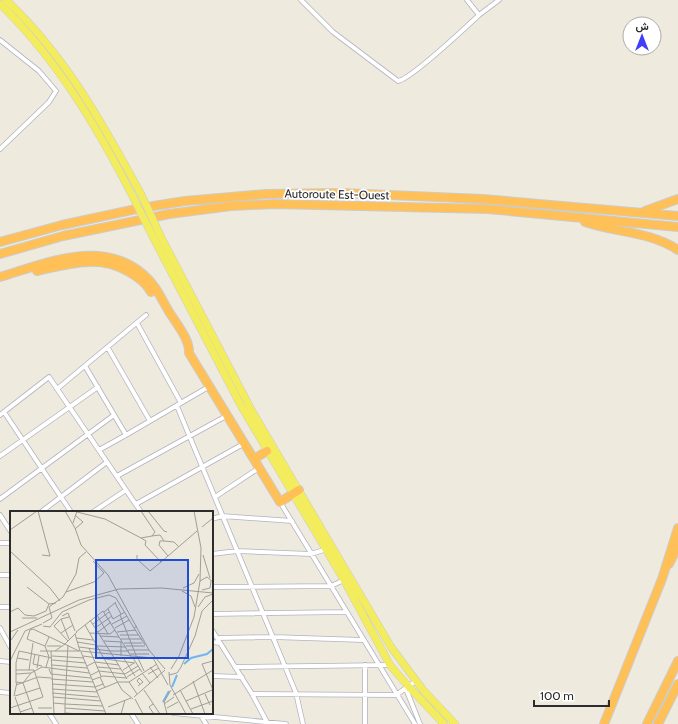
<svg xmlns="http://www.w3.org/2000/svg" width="678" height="724" font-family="Cabin,Vazirmatn,sans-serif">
<rect width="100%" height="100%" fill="#eeeade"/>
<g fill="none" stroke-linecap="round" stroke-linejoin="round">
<g stroke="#b2b2c0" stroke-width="5.5">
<path id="street" d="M301 0 333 32 398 81C411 79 466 27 479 15
M467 0 479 15 499 0
M0 40 39 71 56 91 49 102 0 149
M137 323 181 403
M108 348 150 421
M85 366 126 435 210 386
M57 389 146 315
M177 406 296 693 303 724
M4 412 71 512
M0 415 49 377 141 512
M99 450 126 435
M0 456 98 387
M117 476 228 415
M215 497 259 468
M0 499 114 415
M280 502 415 724
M136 504 245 443
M41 512 107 462
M93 512 126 490
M0 515 11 532
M212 519 222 516 292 521
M0 543H11
M212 554 237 551 311 554 327 549
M0 575H11
M212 587 331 586 344 580
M0 607H11
M212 614 346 612
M0 628 11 648
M212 630 252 694 267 722
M217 638 273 637 363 640
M212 642 220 643
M0 661 11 662
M235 667 390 665
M212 676 242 677
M406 689 420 724
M0 692 11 693
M252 694 396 695 416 681
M49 713 56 724
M131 713 138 724
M173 713 286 724
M201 716 206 724
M365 724V665"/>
</g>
<g stroke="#ccc" stroke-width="8">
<path id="primary" d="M6 0C65 55 103 124 141 194
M0 4C57 59 97 127 133 197
M161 237 252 411 391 647 423 690 455 724
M154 239 240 404 344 580 390 665 408 686 444 724"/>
</g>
<g stroke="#ccc" stroke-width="10">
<path id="highway" d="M645 211 678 199
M585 222C617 233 649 231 678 250
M0 242 62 225 141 208 185 201 266 194 342 193 483 199 678 216
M0 254 63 236 169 214 231 206 274 204 488 209 678 227
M37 271C68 264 99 254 129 272 138 277 146 283 151 292
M0 277C47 263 102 238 144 275 155 284 161 298 168 310 175 322 190 339 189 353L280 502 299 490
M254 459 267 451
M669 564 678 546
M604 724 662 579 678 528
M647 724 678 661
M658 724 678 684"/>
</g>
<use href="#street" stroke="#fff" stroke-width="4"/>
<use href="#primary" stroke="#f3ed5e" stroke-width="7"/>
<use href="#highway" stroke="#ffc058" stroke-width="8"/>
<g stroke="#ccc" stroke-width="8" stroke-linecap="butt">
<path id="primary-bridge" d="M141 194 161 237
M133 197 154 239"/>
</g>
<use href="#primary-bridge" stroke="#f3ed5e" stroke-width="7"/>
</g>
<g text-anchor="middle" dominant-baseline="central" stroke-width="3.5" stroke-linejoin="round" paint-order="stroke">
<g font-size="12" fill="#2c2c2c" stroke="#fff">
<text transform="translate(337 194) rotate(1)">Autoroute Est-Ouest</text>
</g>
</g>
<g transform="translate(10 511)">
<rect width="203" height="203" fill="#eeeade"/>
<path fill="none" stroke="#71b6f1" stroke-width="2" d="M174 153 181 147 197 143 203 138M162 176 167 164M153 191 159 180"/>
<path fill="none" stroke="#a09e97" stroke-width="1" d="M28 0 40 45 32 44M55 0 65 17 71 34 98 64 139 139 155 158M131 0 145 21 142 25 131 27M138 0 154 20 157 21M184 0 191 37 190 70M67 1 95 8 131 27 136 30 135 34 151 51 187 20M65 4 73 11 65 18M63 12 67 0M192 16 203 7M0 19 27 0M142 25 150 24 154 30 164 31 169 36M154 30H150L149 34 158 45M0 40 40 77 50 90M127 44V48L140 60 151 51M193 44 200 67M17 76 39 93M173 77 184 72 189 63M192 79 200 77 201 70M172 80 181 85 185 96M56 81 84 71 94 62 83 50M105 92 111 103M188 96 195 86 203 83M98 98 103 108 115 101M0 101 8 97 15 104 24 105 36 100 39 93 46 92M94 101 106 91M87 104 98 123M110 104 127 147M52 105 58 102 65 120M12 107H27M51 108 59 128M80 109 103 145M33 112 42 107 39 96 53 86 66 63 69 47 76 41M83 113 99 101M102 113 117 105M75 114 112 179 123 188M33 115 40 116 52 101 79 89 99 84 106 87 124 117 127 115M85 117 102 105M105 117 119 109M124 117 135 134M0 121 69 89 109 78 152 77 203 82M66 121 93 100 122 147M88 121 101 111M107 121 126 119M51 122 63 114M80 122 100 123 105 119M65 123 70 140M110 124H128M90 125 109 126M66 127 83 129M111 128H132M1 129 8 119M58 130 44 115 51 108 59 106M94 130 112 131M67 131 86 134M111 131V145M114 132H132M55 133 67 121M58 134 55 193 93 195M35 135 17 128 20 119 23 118 69 140M37 135H51M87 135 116 136M116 135H135M69 136 100 140M79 137 91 165M118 139H139M30 140H70L143 147M41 140 44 203M45 140 55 133M100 140H119M71 141 96 203M25 143 23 153 32 155M120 143H139M42 145 74 147M73 145 125 152M103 145 117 168M113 146 125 165M7 147 19 149M123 147 132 161M128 147 134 160M143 147 158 174M42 149 76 152M0 150 15 120 32 113M203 150 192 153 203 179M42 154 77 157M77 155 85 151 109 154M36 156 39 146 35 135 39 126M87 156 111 158M140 156 148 167M27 157 29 145M39 158 41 163 81 167M161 158 169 145 184 106 190 70 197 66 203 71M6 159H24M19 159 23 132M113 159 124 152M159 161 160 174 176 203M132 162 140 172M6 163 21 162M138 163 149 157M81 164 89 160 115 163 128 155M159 164 167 162 171 156 185 125 192 100 203 89M90 166 95 177M117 166 130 158M41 168 83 171M82 169 93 165 117 167M183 170 195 203M119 171 127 183M6 172V152L9 140 42 147M13 172 24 203M42 173 85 176 93 173M6 174 28 166 41 167M128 175 133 171 129 167 127 170 130 173M42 178 87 181M134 179 150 203M170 179 183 203M86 180 108 171H119L147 153M42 182 88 186M195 183 200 194M163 184 203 159M4 185 7 171 13 172 21 162 32 156 79 162M5 185 30 177M5 186 11 203M43 186 91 190M124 186 155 159M125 188 133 203M176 190 202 179 203 182M43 192 55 193V202L70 203M143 193 139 196 144 203M154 193 164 186M98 196 121 187M0 197 33 186 24 159M28 197H42M55 197 95 200M157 197 168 191M181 198 203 190M10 201 22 197M111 203 115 189M157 203 154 191 161 179"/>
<path fill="#1d4ed8" fill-opacity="0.15" stroke="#1d4ed8" stroke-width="2" d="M86 49H178V147H86Z"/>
<rect width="203" height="203" fill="none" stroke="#2c2c2c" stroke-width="2"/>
</g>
<g transform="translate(642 36)"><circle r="19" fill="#ffffff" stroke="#ababab"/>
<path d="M0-3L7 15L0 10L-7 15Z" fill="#3e3dfc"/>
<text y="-6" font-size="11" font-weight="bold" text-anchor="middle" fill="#2c2c2c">ش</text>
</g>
<path d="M534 700v6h75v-6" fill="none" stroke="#2c2c2c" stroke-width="2"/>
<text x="540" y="700" font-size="12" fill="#2c2c2c" stroke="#ffffff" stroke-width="3" paint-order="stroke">100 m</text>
</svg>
